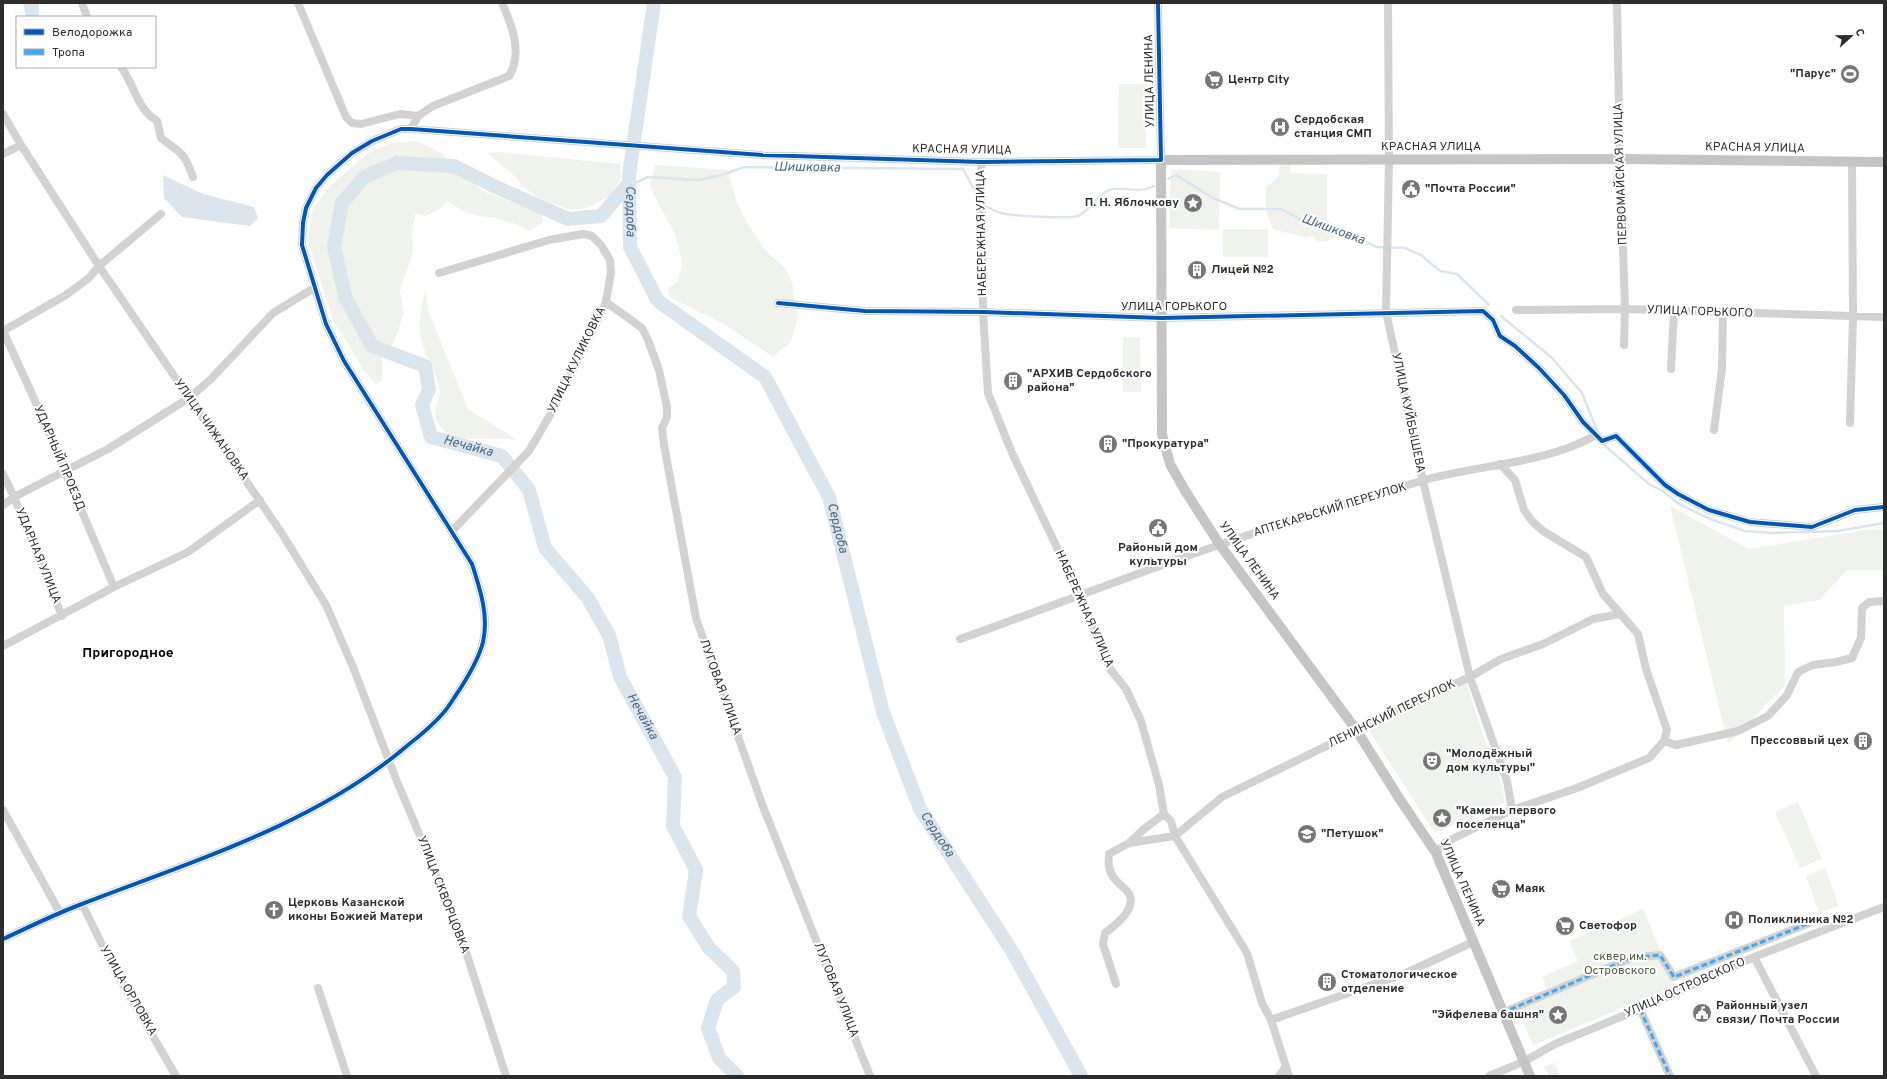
<svg xmlns="http://www.w3.org/2000/svg" width="1887" height="1079" font-family="Overpass,sans-serif">
<rect width="100%" height="100%" fill="#fff"/>
<path fill="#eff3ec" d="M1119 84H1146V148H1118Z
M417 141 442 153 460 177 470 181 483 191 541 214 543 222 529 231 515 224 495 218 479 216 465 212 446 201 442 208 426 216 416 213 412 232 413 252 400 291 404 313 394 342 382 355V380L376 385 363 369 333 320 308 240 313 209 331 185 368 153 391 143Z
M499 152 620 164 621 178 610 196 586 208 571 210 543 200 521 186 516 177 487 153Z
M1284 163 1290 165V173L1327 174V220L1341 227C1335 240 1331 242 1317 241L1313 236 1305 237 1273 229C1266 215 1265 203 1266 187L1278 177 1280 165Z
M655 165 728 170 737 203 748 224 764 249 785 268 792 282 798 318 791 342 773 357 722 323 669 297 668 288 678 282 682 262 675 234 659 205 650 186Z
M1171 169 1220 172 1219 230 1169 228Z
M1223 229H1268V257H1223Z
M426 289 428 310 468 409 517 440C496 437 470 443 450 434 441 430 435 420 435 410 436 404 440 398 440 392 437 374 428 360 422 343 417 327 421 305 426 289Z
M1123 337H1140L1141 392H1123Z
M1670 506 1749 549 1865 530H1884V570H1847L1819 600 1784 606 1785 685 1728 744Z
M1466 682 1483 735 1503 788 1504 803 1435 833 1365 725Z
M1798 802 1822 859 1800 868 1775 812Z
M1825 868 1839 906 1819 913 1806 876Z
M1643 909 1675 986 1533 1045 1515 1003 1547 989 1542 977 1578 961 1569 941Z
M1554 1063 1560 1076H1549L1544 1067Z"/>
<path fill="#dbe5ee" d="M23 3H39V17H26Z
M163 175 203 194 254 207 258 218 250 226 182 217 164 198Z"/>
<g fill="none" stroke-linecap="round" stroke-linejoin="round">
<path stroke="#dbe5ee" stroke-width="2.5" d="M1168 179 1176 175 1213 198 1240 209H1281L1314 226 1338 230 1377 247 1405 248 1421 255 1440 271 1457 274 1489 305
M629 186 648 177 698 180 722 175 744 167 963 169 976 193
M987 207C991 209 997 212 1001 213 1012 216 1071 219 1078 216 1091 210 1100 191 1112 189 1128 187 1139 194 1154 186
M1501 316 1552 358 1582 393 1598 433
M1602 443 1649 484 1663 491 1679 504 1710 519 1745 531 1773 533 1838 531 1884 523"/>
<g stroke="#dbe5ee" stroke-width="14">
<path id="s1" d="M654 3 629 175 630 247 658 301 765 377 829 497 883 712 920 809 1012 951 1081 1076"/>
<path id="s2" d="M629 183 601 216 568 219 498 188 454 166 397 163 364 177 342 203 334 247 346 299 372 346 425 366 429 389 422 405 431 437 502 456 529 490 545 548 587 597 609 635 620 677 675 777 673 826 696 870 689 916 709 948 733 971 734 987 717 1000 708 1028 719 1058 737 1076"/>
</g>
<path stroke="#d2d2d2" stroke-width="8" d="M82 3 87 17
M298 3 346 117 352 123 361 124 400 114 418 116
M1388 3 1389 160 1386 312 1423 481 1470 677 1507 781 1512 810
M1617 3 1620 159 1625 309 1624 345
M121 67C134 84 137 109 157 121L161 138C181 154 183 150 193 177
M3 114 21 145 99 266 281 532 326 605 353 667 396 779 457 924 506 1076
M411 129 418 116 433 106 509 76C523 54 512 25 502 3
M3 154 21 145
M981 162 983 312 988 393 1012 453 1080 596 1110 669 1126 689 1141 721 1159 785 1164 814 1171 821 1175 836 1247 953 1262 1003 1271 1020 1289 1076
M439 273 549 240 583 234 592 236 601 245 610 260 611 272 606 302 598 320 553 410 529 451 452 531
M606 302 642 328 648 340 659 370 667 407V417L662 428 664 445 696 618 762 804 870 1076
M778 303 865 311 983 312 1162 318 1483 311 1493 320 1500 336 1515 346 1539 368 1564 395 1583 422 1602 441 1616 436 1665 485 1678 494 1709 510 1750 522 1812 527 1855 510 1884 507
M1516 310 1625 309 1884 317
M3 331 32 394 114 587
M3 331 66 295 89 278 99 266 161 214
M1671 369 1674 311
M1850 423 1853 317 1852 162
M1714 430 1722 368 1723 312
M1500 464 1515 480 1524 510 1532 521 1543 531 1586 557 1603 594 1638 634 1646 669 1667 730 1664 741
M3 474 14 497 62 616
M3 505 14 497 108 449 189 398 211 379 273 313 314 288
M960 639C1047 608 1132 575 1219 545 1286 522 1354 501 1421 481 1479 464 1543 465 1596 435
M3 646 114 587 188 552 260 500
M3 810 60 913
M1129 843 1144 829 1164 814
M1436 853 1444 843 1512 810 1577 788 1649 758 1664 741 1676 745 1738 731 1768 716 1787 695 1798 672 1813 665 1836 662 1852 658 1861 638 1862 608 1869 602 1884 601
M82 904 114 969 176 1076
M3 939C29 927 55 914 82 904 193 861 316 824 408 745 421 735 434 724 445 711 450 705 455 696 460 689 469 675 479 658 483 642 489 615 480 589 472 564L344 361 326 324 302 245 303 223 306 208 316 188 327 175 352 153 372 141 401 129H411L762 155 981 162 1161 160 1158 3
M1754 957 1816 1076
M1116 984 1103 944 1105 933C1116 925 1140 906 1127 891 1120 884 1111 878 1109 867 1108 863 1109 858 1109 854L1129 843 1175 836 1222 797 1357 731 1365 725 1470 677 1501 659 1543 644 1593 619 1620 614
M318 988 347 1076
M1640 1009 1670 1076
M1502 1013 1631 958 1660 955 1674 977 1817 920
M1271 1020 1406 973 1473 942
M1279 1076 1286 1066
M1489 1076 1523 1062 1555 1044 1640 1009 1754 957 1884 907"/>
<path stroke="#c5c5c5" stroke-width="10" d="M1530 1076 1436 853 1399 798 1357 731 1220 545 1184 489 1170 464 1162 434 1161 160 1620 159 1884 162"/>
<path stroke="#3fa9f5" stroke-width="3" stroke-dasharray="6 3" stroke-linecap="butt" d="M1640 1009 1670 1076
M1502 1013 1631 958 1660 955 1674 977 1817 920"/>
<g stroke="#fff" stroke-width="6">
<path id="cycleway" d="M778 303 865 311 983 312 1162 318 1483 311 1493 320 1500 336 1515 346 1539 368 1564 395 1583 422 1602 441 1616 436 1665 485 1678 494 1709 510 1750 522 1812 527 1855 510 1884 507
M3 939C29 927 55 914 82 904 193 861 316 824 408 745 421 735 434 724 445 711 450 705 455 696 460 689 469 675 479 658 483 642 489 615 480 589 472 564L344 361 326 324 302 245 303 223 306 208 316 188 327 175 352 153 372 141 401 129H411L762 155 981 162 1161 160 1158 3"/>
</g>
<use href="#cycleway" stroke="#0057b8" stroke-width="4"/>
</g>
<defs>
<g id="stadium-disc" transform="scale(1)"><circle r="9.5" fill="#767676" stroke="#fff"/><path d="M0-5a6.5 5 0 1 0 0 10a6.5 5 0 1 0 0-10ZM-3.5-1.8h7v3.6h-7Z" fill="#fff"/></g>
<g id="supermarket-disc" transform="scale(1)"><circle r="9.5" fill="#767676" stroke="#fff"/><path d="M-6-5.5h2.5l.6 2H6L4.5 2H-2.5L-4.4-4H-6ZM-1.5 3.2a1.3 1.3 0 1 0 .1 0ZM3 3.2a1.3 1.3 0 1 0 .1 0Z" fill="#fff"/></g>
<g id="hospital-disc" transform="scale(1)"><circle r="9.5" fill="#767676" stroke="#fff"/><path d="M-5-5h3v3.5h4V-5h3V5h-3V1.5h-4V5h-3Z" fill="#fff"/></g>
<g id="civic-disc" transform="scale(1)"><circle r="9.5" fill="#767676" stroke="#fff"/><path d="M-.6-6.5H3V-4.5H.6V-3L4-1V1h2V6H-6V1h2V-1L-.6-3ZM-1.2 2.5V6h2.4V2.5Z" fill="#fff"/></g>
<g id="sight-disc" transform="scale(1)"><circle r="9.5" fill="#767676" stroke="#fff"/><path d="M0-6L1.8-2.2L6-1.7L2.9 1.2L3.7 5.4L0 3.3L-3.7 5.4L-2.9 1.2L-6-1.7L-1.8-2.2Z" fill="#fff"/></g>
<g id="building-disc" transform="scale(1)"><circle r="9.5" fill="#767676" stroke="#fff"/><path d="M-4-6H4V6H1V3H-1V6H-4ZM-2.5-4.3h1.7v1.8h-1.7ZM.8-4.3h1.7v1.8H.8ZM-2.5-1h1.7V.8h-1.7ZM.8-1h1.7V.8H.8Z" fill="#fff"/></g>
<g id="theatre-disc" transform="scale(1)"><circle r="9.5" fill="#767676" stroke="#fff"/><path d="M-5-5.5Q0-4 5-5.5V0Q5 5 0 6Q-5 5-5 0ZM-3.3-2.5H-1v1.5H-3.3ZM1-2.5H3.3v1.5H1ZM-2.8 1Q0 5.5 2.8 1Z" fill="#fff"/></g>
<g id="school-disc" transform="scale(1)"><circle r="9.5" fill="#767676" stroke="#fff"/><path d="M0-5L7-2L0 1L-7-2ZM-4 1L0 2.5L4 1V4Q0 6-4 4Z" fill="#fff"/></g>
<g id="church-disc" transform="scale(1)"><circle r="9.5" fill="#767676" stroke="#fff"/><path d="M-1.2-6h2.4v3.5h3.3v2.4h-3.3V6h-2.4V-.1h-3.3v-2.4h3.3Z" fill="#fff"/></g>
</defs>
<g fill-rule="evenodd">
<use href="#stadium-disc" x="1850" y="74"/>
<use href="#supermarket-disc" x="1214" y="80"/>
<use href="#hospital-disc" x="1280" y="127"/>
<use href="#civic-disc" x="1411" y="189"/>
<use href="#sight-disc" x="1193" y="203"/>
<use href="#building-disc" x="1197" y="270"/>
<use href="#building-disc" x="1013" y="381"/>
<use href="#building-disc" x="1108" y="444"/>
<use href="#civic-disc" x="1158" y="528"/>
<use href="#building-disc" x="1863" y="741"/>
<use href="#theatre-disc" x="1432" y="761"/>
<use href="#sight-disc" x="1442" y="818"/>
<use href="#school-disc" x="1307" y="834"/>
<use href="#supermarket-disc" x="1501" y="889"/>
<use href="#church-disc" x="274" y="910"/>
<use href="#hospital-disc" x="1734" y="920"/>
<use href="#supermarket-disc" x="1565" y="926"/>
<use href="#building-disc" x="1327" y="982"/>
<use href="#civic-disc" x="1702" y="1013"/>
<use href="#sight-disc" x="1558" y="1015"/>
</g>
<g text-anchor="middle" dominant-baseline="central" stroke-width="4" stroke-linejoin="round" paint-order="stroke">
<g font-size="12" font-weight="bold" fill="#2d2d2d" stroke="#fff" text-anchor="start">
<text x="1836" y="74" text-anchor="end">"Парус"</text>
<text x="1228" y="80">Центр City</text>
<text x="1294" y="120">Сердобская<tspan x="1294" dy="14">станция СМП</tspan></text>
<text x="1425" y="189">"Почта России"</text>
<text x="1179" y="203" text-anchor="end">П. Н. Яблочкову</text>
<text x="1211" y="270">Лицей №2</text>
<text x="1027" y="374">"АРХИВ Сердобского<tspan x="1027" dy="14">района"</tspan></text>
<text x="1122" y="444">"Прокуратура"</text>
<text x="1158" y="548" text-anchor="middle">Районый дом<tspan x="1158" dy="14">культуры</tspan></text>
<text x="1849" y="741" text-anchor="end">Прессоввый цех</text>
<text x="1446" y="754">"Молодёжный<tspan x="1446" dy="14">дом культуры"</tspan></text>
<text x="1456" y="811">"Камень первого<tspan x="1456" dy="14">поселенца"</tspan></text>
<text x="1321" y="834">"Петушок"</text>
<text x="1515" y="889">Maяк</text>
<text x="288" y="903">Церковь Казанской<tspan x="288" dy="14">иконы Божией Матери</tspan></text>
<text x="1748" y="920">Поликлиника №2</text>
<text x="1579" y="926">Светофор</text>
<text x="1341" y="975">Стоматологическое<tspan x="1341" dy="14">отделение</tspan></text>
<text x="1716" y="1006">Районный узел<tspan x="1716" dy="14">связи/ Почта России</tspan></text>
<text x="1544" y="1015" text-anchor="end">"Эйфелева башня"</text>
</g>
<g font-size="12" fill="#2d2d2d" stroke="#fff">
<text transform="translate(1150 81) rotate(-91)">УЛИЦА ЛЕНИНА</text>
<text x="1431" y="147">КРАСНАЯ УЛИЦА</text>
<text transform="translate(1755 148) rotate(1)">КРАСНАЯ УЛИЦА</text>
<text transform="translate(962 150) rotate(1)">КРАСНАЯ УЛИЦА</text>
<text transform="translate(1621 174) rotate(-92)">ПЕРВОМАЙСКАЯ УЛИЦА</text>
<text transform="translate(982 233) rotate(-91)">НАБЕРЕЖНАЯ УЛИЦА</text>
<text x="1174" y="307">УЛИЦА ГОРЬКОГО</text>
<text transform="translate(1700 312) rotate(2)">УЛИЦА ГОРЬКОГО</text>
<text transform="translate(577 360) rotate(-64)">УЛИЦА КУЛИКОВКА</text>
<text transform="translate(1408 413) rotate(78)">УЛИЦА КУЙБЫШЕВА</text>
<text transform="translate(211 430) rotate(55)">УЛИЦА ЧИЖАНОВКА</text>
<text transform="translate(59 458) rotate(67)">УДАРНЫЙ ПРОЕЗД</text>
<text transform="translate(1330 510) rotate(-17)">АПТЕКАРЬСКИЙ ПЕРЕУЛОК</text>
<text transform="translate(38 556) rotate(68)">УДАРНАЯ УЛИЦА</text>
<text transform="translate(1249 561) rotate(54)">УЛИЦА ЛЕНИНА</text>
<text transform="translate(1084 609) rotate(66)">НАБЕРЕЖНАЯ УЛИЦА</text>
<text transform="translate(720 687) rotate(70)">ЛУГОВАЯ УЛИЦА</text>
<text transform="translate(1392 714) rotate(-26)">ЛЕНИНСКИЙ ПЕРЕУЛОК</text>
<text transform="translate(1462 883) rotate(66)">УЛИЦА ЛЕНИНА</text>
<text transform="translate(443 895) rotate(69)">УЛИЦА СКВОРЦОВКА</text>
<text transform="translate(1685 988) rotate(-24)">УЛИЦА ОСТРОВСКОГО</text>
<text transform="translate(836 990) rotate(68)">ЛУГОВАЯ УЛИЦА</text>
<text transform="translate(128 991) rotate(60)">УЛИЦА ОРЛОВКА</text>
</g>
<g font-size="12" fill="#4e6340" stroke="#fff">
<text x="1620" y="957">сквер им.<tspan x="1620" dy="14">Островского</tspan></text>
</g>
<g font-size="13" font-style="italic" fill="#466885" stroke="#fff">
<text transform="translate(807 168) rotate(1)">Шишковка</text>
<text stroke="none"><textPath href="#s1" startOffset="210">Сердоба</textPath></text>
<text transform="translate(1333 230) rotate(20)">Шишковка</text>
<text stroke="none"><textPath href="#s2" startOffset="650">Нечайка</textPath></text>
<text stroke="none"><textPath href="#s1" startOffset="606">Сердоба</textPath></text>
<text stroke="none"><textPath href="#s2" startOffset="986">Нечайка</textPath></text>
<text stroke="none"><textPath href="#s1" startOffset="930">Сердоба</textPath></text>
</g>
<g font-size="14" font-weight="bold" fill="#000" stroke="#fff">
<text x="128" y="653">Пригородное</text>
</g>
</g>
<rect width="1887" height="1079" fill="none" stroke="#2d2d2d" stroke-width="8"/>
<rect x="16" y="16" width="140" height="52" fill="#ffffff" stroke="#ababab"/>
<rect x="24" y="29" width="20" height="6" fill="#0057b8" stroke="#ababab"/>
<text x="52" y="36" font-size="12" fill="#2d2d2d">Велодорожка</text>
<rect x="24" y="49" width="20" height="6" fill="#3fa9f5" stroke="#ababab"/>
<text x="52" y="56" font-size="12" fill="#2d2d2d">Тропа</text>
<g transform="translate(1851 36) rotate(68)" stroke="#ffffff" stroke-width="3" paint-order="stroke">
<path d="M0-3L7 15L0 10L-7 15Z" fill="#2d2d2d"/>
<text y="-6" font-size="11" font-weight="bold" text-anchor="middle" fill="#2d2d2d">С</text>
</g>
</svg>
